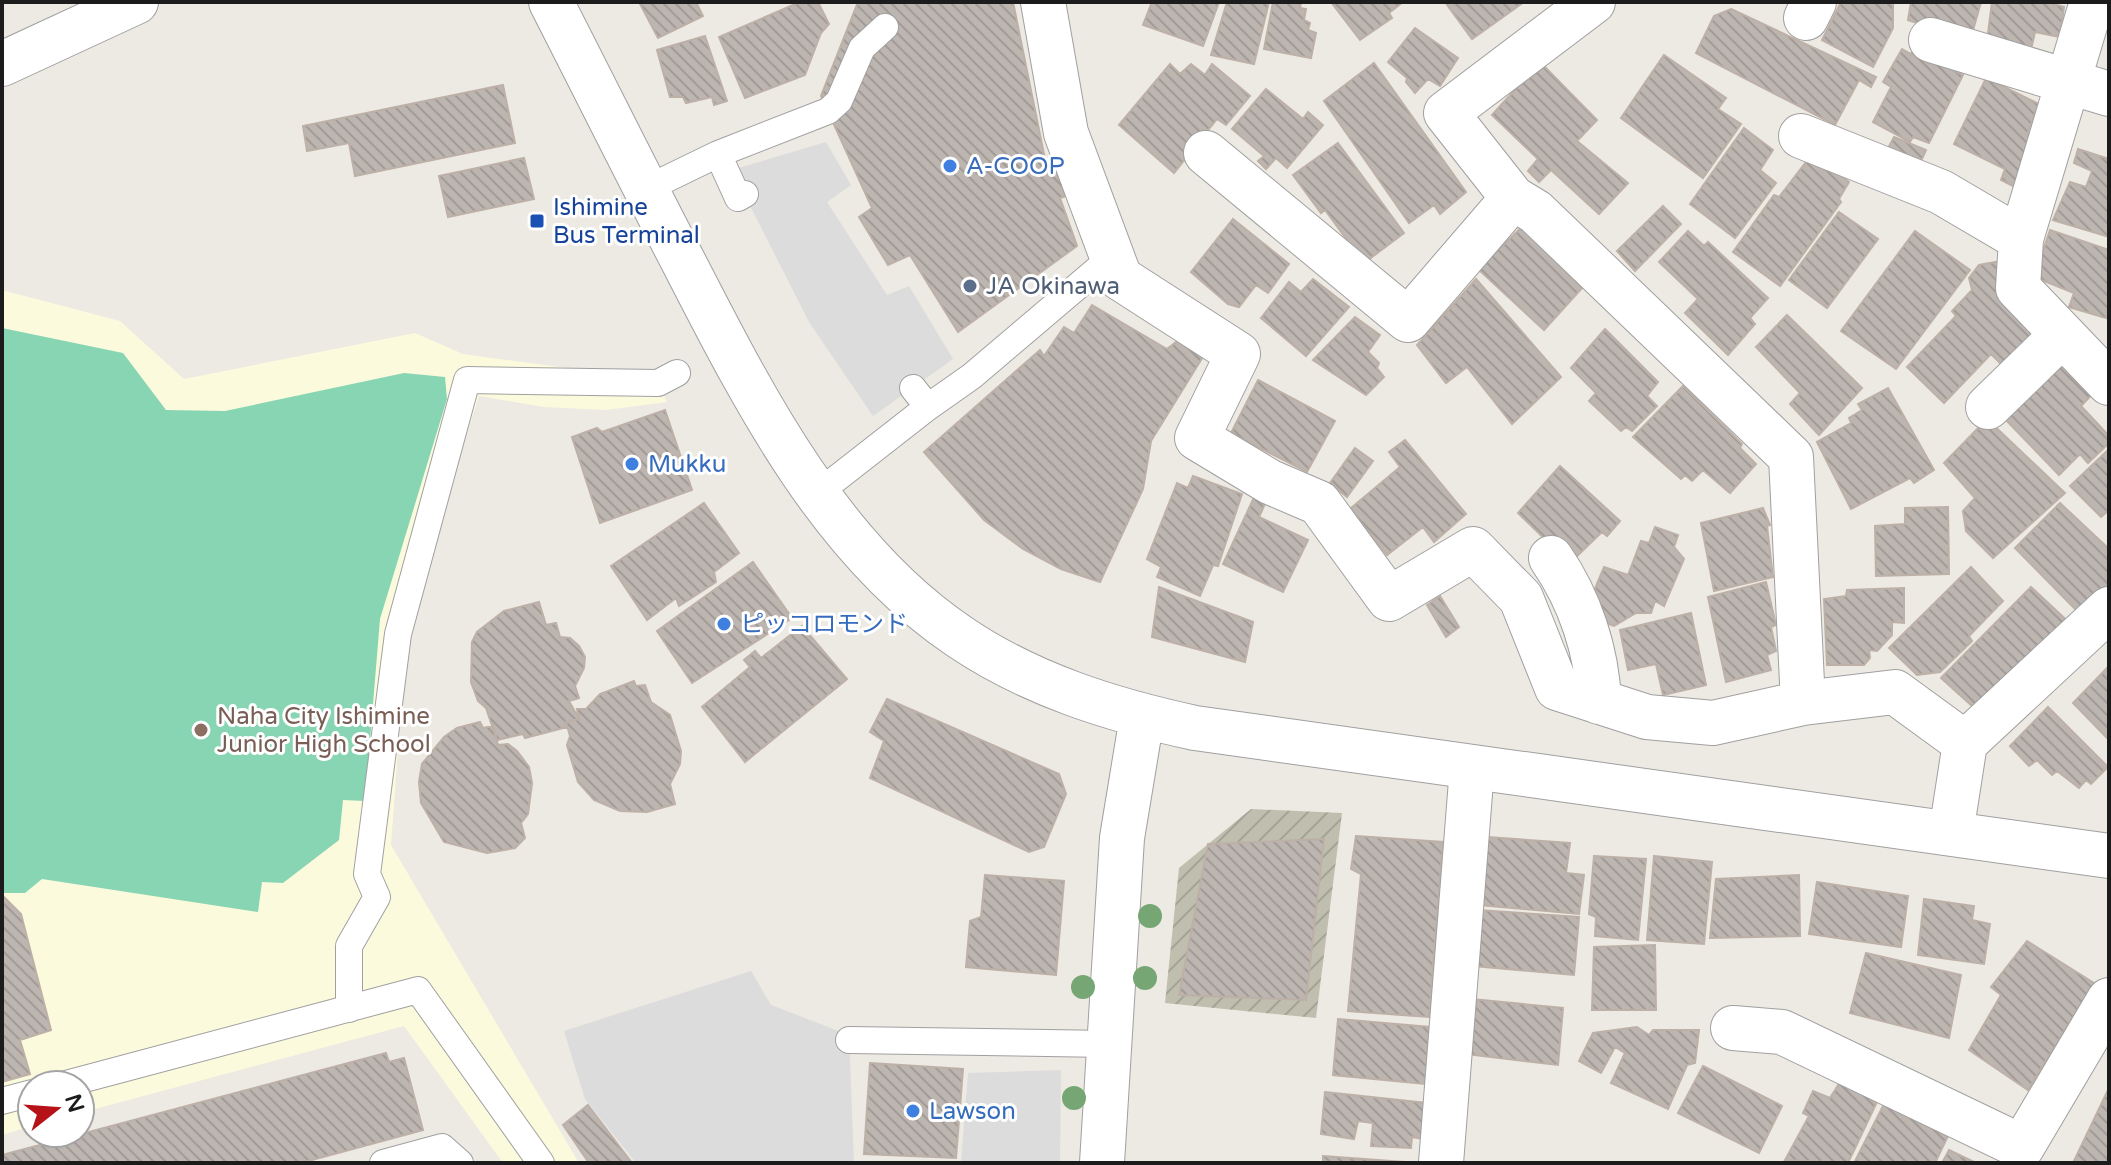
<svg xmlns="http://www.w3.org/2000/svg" width="2111" height="1165" font-family="'Varela Round','Noto Sans JP',sans-serif">
<defs>
<pattern id="construction-furrows" width="10" height="10" patternUnits="userSpaceOnUse" patternTransform="scale(2)"><rect width="10" height="10" fill="#c0bfaf"/><path d="M-1 1l2-2M0 10L10 0M9 11l2-2" fill="none" stroke="#a4a496"/></pattern>
<pattern id="building-back-hatch" width="6" height="6" patternUnits="userSpaceOnUse" patternTransform="scale(2)"><rect width="6" height="6" fill="#bdb5b0"/><path d="M-1 5l2 2M0 0l6 6M5-1l2 2" fill="none" stroke="#a29b97"/></pattern>
</defs>
<rect width="100%" height="100%" fill="#ede9e3"/>
<path fill="#fcfadd" d="M2 290 120 321 184 379 415 333 463 354 603 373 650 369 667 402 606 410 544 407 479 396 408 615 391 845 579 1163H503L404 1026 80 1113V1085H32V1126L2 1135Z"/>
<path fill="url(#construction-furrows)" d="M1251 809 1342 813 1316 1018 1165 1003 1179 868Z"/>
<path fill="#88d5b4" d="M2 328 123 353 166 410 225 411 404 373 445 377 447 399 380 619 365 801 343 800 339 840 283 883 262 882 258 912 42 879 25 893H2Z"/>
<path fill="#dcdcdc" d="M826 142 851 185 827 202 887 295 909 286 953 359 873 416 809 322 732 170Z
M751 971 771 1005 849 1035 854 1163H636L585 1099 564 1031Z
M1061 1070 1060 1163H961L968 1073Z"/>
<path fill="url(#building-back-hatch)" stroke="#bdb0a7" stroke-width="2" d="M639 2H696L703 16 658 38Z
M800 2H818L829 24 821 33 805 75 745 98 719 37Z
M858 2H1013L1047 169 1061 164 1072 194 1060 198 1077 246 958 332 910 255 888 265 859 217 872 208 821 96Z
M1152 2H1219L1203 46 1143 25Z
M1227 2H1269L1254 64 1211 55Z
M1273 2H1301L1300 8 1306 9 1304 20 1310 23 1308 30 1316 33 1311 58 1264 49Z
M1331 2H1403L1389 13 1392 18 1360 40Z
M1445 2H1524L1472 39Z
M1841 2H1893V28L1873 67 1822 40Z
M1911 2H1981L1970 41 1908 20Z
M1992 2H2047L2064 7 2060 37 2035 32 2030 54 1987 41Z
M1731 9 1876 77 1871 87 1859 80 1835 125 1696 53 1714 16Z
M1415 28 1458 58 1440 86 1428 79 1415 93 1406 82 1407 78 1388 62Z
M705 36 727 101 714 105 712 97 686 103 683 97H670L657 50Z
M1902 49 1911 54 1913 50 1963 75 1929 143 1913 137 1910 142 1873 122 1891 87 1883 82Z
M1664 55 1726 98 1718 109 1741 124 1703 178 1621 118Z
M1540 62 1597 120 1577 141 1628 183 1599 214 1551 170 1539 182 1528 171 1538 159 1492 115Z
M1374 63 1466 192 1440 214 1434 205 1409 223 1324 101Z
M1170 64 1180 74 1191 64 1205 75 1212 64 1250 96 1226 125 1217 119 1174 173 1119 125Z
M1986 78 2039 104 2028 132 2037 138 2019 189 2001 180 2005 169 1954 144Z
M503 85 515 143 355 176 349 143 307 151 303 126Z
M1266 89 1303 119 1308 112 1323 125 1287 168 1276 158 1266 169 1258 161 1264 156 1232 129Z
M1744 128 1773 150 1760 170 1776 183 1735 238 1690 204Z
M1894 137 1926 150 1917 170 1885 154Z
M1338 143 1404 233 1364 263 1325 210 1321 213 1293 175Z
M2078 149 2109 159V237L2053 220 2070 182 2086 187 2092 171 2074 163Z
M1813 153 1849 182 1839 199 1841 202 1780 286 1733 252 1774 195 1779 197Z
M524 158 534 199 448 217 439 176Z
M1663 206 1681 224 1635 271 1617 251Z
M1839 212 1878 239 1827 308 1789 280Z
M1233 219 1289 264 1268 293 1256 285 1239 307 1228 304 1191 272Z
M1522 227 1582 288 1544 330 1478 269Z
M2050 230 2109 250V319L2069 307 2074 293 2034 277Z
M1688 231 1704 246 1708 242 1768 298 1750 318 1755 324 1728 355 1685 313 1698 299 1659 262Z
M1915 231 1970 270 1896 369 1841 331Z
M2000 261 2039 332 2006 369 1991 354 1944 403 1907 367 1956 316 1952 311 1972 290 1969 278 1979 265Z
M1313 279 1349 307 1306 356 1261 318 1289 282 1301 292Z
M1476 279 1561 377 1512 424 1467 367 1446 383 1417 345Z
M1092 305 1167 349 1180 339 1204 355 1151 441 1143 489 1100 582 1061 569 1023 549 984 520 924 452 1040 350 1044 356 1064 327 1074 333Z
M1787 315 1862 388 1819 435 1790 404 1800 393 1756 347Z
M1355 317 1380 335 1368 352 1379 363 1377 368 1384 377 1366 395 1313 360Z
M1605 329 1658 382 1647 396 1657 406 1632 431 1626 427 1621 431 1589 401 1596 393 1571 368Z
M2077 363 2100 386 2081 406 2109 436V443L2088 463 2080 454 2059 475 2003 417 2051 367Z
M1258 380 1335 421 1307 472 1231 433Z
M1683 386 1742 444 1740 448 1756 464 1730 493 1703 470 1692 481 1685 475 1681 479 1633 437Z
M1888 388 1934 470 1914 483 1910 478 1851 509 1817 442 1851 423 1849 418 1862 410 1858 404Z
M665 410 692 490 600 523 572 437 597 428 602 432Z
M1987 419 2065 493 1993 558 1966 531 1963 511 1975 498 1944 463Z
M1405 440 1466 514 1434 542 1423 527 1387 555 1350 509 1400 467 1389 452Z
M1355 448 1373 461 1347 497 1330 483Z
M2109 449V510L2101 517 2070 486Z
M1560 466 1620 521 1607 536 1602 532 1577 556 1561 541 1553 547 1518 513Z
M1193 476 1242 494 1218 566 1213 565 1200 596 1157 577 1161 567 1147 559 1177 483 1188 488Z
M1257 491 1268 497 1259 517 1308 540 1283 592 1223 564Z
M704 503 739 553 714 572 716 582 679 606 676 598 647 620 611 566Z
M2060 503 2109 549V592L2084 618 2015 548Z
M1948 507 1949 574 1876 576 1875 526 1905 524V508Z
M1763 508 1770 525 1767 526 1773 577 1714 591 1701 523Z
M1655 527 1678 535 1674 547 1684 559 1664 606 1655 601 1651 613H1636L1614 626 1584 615 1604 567 1628 575 1641 541 1649 543Z
M753 562 792 618 692 683 657 631Z
M1971 567 2003 601 1969 636 1972 641 1940 672 1917 675 1889 648Z
M1766 582 1776 625 1771 627 1776 651 1767 655 1771 670 1726 682 1708 597Z
M1159 587 1253 622 1245 662 1152 637Z
M2031 587 2076 629 1973 707 1941 678Z
M1904 588V623L1892 622V635L1877 651 1869 650 1870 658 1864 665H1827L1824 599 1846 596 1847 590Z
M1440 596 1459 627 1446 637 1427 605Z
M539 602 546 625 556 623 560 637 570 638 579 646 585 657 584 668 575 686 579 698 569 701 579 719 566 722 567 727 525 738 523 734 497 740 486 708 478 701 471 682 472 642 477 632 504 611Z
M1691 613 1706 685 1663 695 1656 664 1628 670 1620 630Z
M802 626 847 679 745 762 702 707 750 667 744 660 755 651 761 658Z
M2109 666V740L2073 703Z
M634 681 636 686 645 685 651 702 670 715 681 751 680 764 670 784 675 804 647 812 620 811 594 800 578 782 567 745 570 736 566 722 579 719 577 709H586L600 694Z
M887 699 1059 774 1066 794 1044 847 1029 852 870 778 884 741 870 732Z
M2048 707 2108 767 2091 784 2086 780 2079 788 2057 771 2052 775 2037 760 2029 766 2010 746Z
M480 722 483 728 493 726 498 745 508 744 517 751 529 767 532 783 528 814 521 823 525 838 515 848 487 853 444 842 421 803 419 782 422 764 444 737 457 728Z
M1356 836 1443 842 1429 1017 1348 1011 1361 874 1351 869Z
M1487 837 1570 843 1566 873 1584 875 1579 914 1480 905Z
M1324 839 1306 1000 1179 995 1208 844Z
M1594 856 1646 859 1638 940 1595 936 1596 917 1589 914Z
M1654 856 1712 862 1704 944 1647 940Z
M985 875 1064 881 1056 975 966 967 970 921 981 917Z
M1799 875 1800 936 1710 938 1716 879Z
M1817 882 1908 896 1901 947 1809 934Z
M3 896 21 914 51 1030 20 1040 30 1074 2 1082Z
M1924 899 1974 906 1972 920 1990 924 1984 964 1918 955Z
M1478 910 1579 917 1574 975 1474 966Z
M2027 941 2094 983 2028 1090 1969 1050 2001 995 1991 987Z
M1655 945 1656 1010H1592L1594 947Z
M1866 953 1961 975 1949 1038 1850 1013Z
M1472 999 1563 1008 1558 1065 1465 1054Z
M1338 1019 1430 1027 1425 1084 1333 1075Z
M1637 1027 1649 1035 1653 1030H1699L1695 1063 1687 1065 1668 1109 1611 1083 1625 1053 1615 1047 1601 1073 1579 1061 1593 1033Z
M386 1053 389 1062 404 1058 423 1130 301 1163H2V1155Z
M870 1063 963 1069 956 1158 864 1154Z
M1703 1066 1782 1106 1759 1153 1678 1113Z
M1840 1082 1877 1102 1848 1163 1785 1160 1809 1116 1803 1113 1813 1091 1830 1098Z
M2108 1090 2109 1163H2073Z
M1325 1092 1426 1103 1423 1139 1412 1137 1411 1148 1371 1146 1373 1123 1358 1121 1354 1139 1321 1134Z
M1885 1102 1948 1136 1935 1163H1854Z
M588 1105 632 1163H589L563 1125Z
M1949 1150 1976 1163H1942Z
M1323 1156 1419 1163H1323Z"/>
<g fill="none" stroke-linecap="round" stroke-linejoin="round">
<g stroke="#a0a0a0" stroke-width="28">
<path id="service" d="M718 154 738 198 745 194
M646 189 718 154 828 111 839 101 862 48 885 27
M913 388 928 407 972 376 1112 257
M818 493 928 407
M349 1009V946L377 897 367 874 398 634 467 380 658 383 677 373
M849 1040 1109 1044
M62 1085 418 990 541 1163
M2 1101 32 1093
M383 1163 442 1147 460 1163"/>
</g>
<g stroke="#a0a0a0" stroke-width="46">
<path id="minor" d="M1043 2 1066 133 1120 278 1238 354 1197 438 1270 482 1319 503 1389 599 1473 549 1521 598 1557 688 1647 717 1713 723 1803 703 1895 692 1965 743 1951 833
M1806 18 1814 2
M1931 40 2109 94
M2 64 136 2
M1801 136 1941 192 2021 239 2092 2
M1206 153 1408 320 1513 198 1536 212 1791 457 1803 703
M1513 198 1446 113 1593 2
M2021 239 2018 288 2109 383
M1988 407 2062 335
M1551 558C1580 600 1597 651 1599 702
M1965 743 2109 609
M1733 1028 1782 1032 2022 1147 2109 1000
M1441 1163 1472 768"/>
</g>
<g stroke="#a0a0a0" stroke-width="46">
<path id="tertiary" d="M551 2C595 88 638 175 683 261 753 397 829 549 960 637 1031 685 1112 710 1195 728L2109 856
M1102 1163 1122 838 1142 717"/>
</g>
<use href="#service" stroke="#fff" stroke-width="26"/>
<use href="#minor" stroke="#fff" stroke-width="44"/>
<use href="#tertiary" stroke="#fff" stroke-width="44"/>
</g>
<g fill="#76a674">
<circle cx="1150" cy="916" r="12"/>
<circle cx="1145" cy="978" r="12"/>
<circle cx="1083" cy="987" r="12"/>
<circle cx="1074" cy="1098" r="12"/>
</g>
<g fill="#3f7fe0" stroke="#fff" stroke-width="3">
<circle cx="950" cy="166" r="8"/>
<circle cx="632" cy="464" r="8"/>
<circle cx="724" cy="624" r="8"/>
<circle cx="913" cy="1111" r="8"/>
</g>
<rect fill="#1a4fb4" stroke="#fff" stroke-width="3" x="529" y="213" width="16" height="16" rx="4"/>
<circle fill="#5c6f8a" stroke="#fff" stroke-width="3" cx="970" cy="286" r="8"/>
<circle fill="#8d6e63" stroke="#fff" stroke-width="3" cx="201" cy="730" r="8"/>
<g text-anchor="middle" dominant-baseline="central" stroke-width="6" stroke-linejoin="round" paint-order="stroke">
<g font-size="24" fill="#366cbe" stroke="#fff" text-anchor="start">
<text x="966" y="166">A-COOP</text>
<text x="648" y="464">Mukku</text>
<text x="740" y="624">ピッコロモンド</text>
<text x="929" y="1111">Lawson</text>
</g>
<g font-size="24" fill="#164399" stroke="#fff" text-anchor="start">
<text x="553" y="207">Ishimine<tspan x="553" dy="28">Bus Terminal</tspan></text>
</g>
<g font-size="24" fill="#4e5e75" stroke="#fff" text-anchor="start">
<text x="986" y="286">JA Okinawa</text>
</g>
<g font-size="24" fill="#785e54" stroke="#fff" text-anchor="start">
<text x="217" y="716">Naha City Ishimine<tspan x="217" dy="28">Junior High School</tspan></text>
</g>
</g>
<rect width="2111" height="1165" fill="none" stroke="#1c1c1c" stroke-width="8"/>
<g transform="translate(56 1109) rotate(73)"><circle r="38" fill="#ffffff" stroke="#a4a4a4" stroke-width="2"/>
<path d="M0-6L14 30L0 20L-14 30Z" fill="#b61319"/>
<text y="-12" font-size="22" font-weight="bold" text-anchor="middle" fill="#1c1c1c">N</text>
</g>
</svg>
